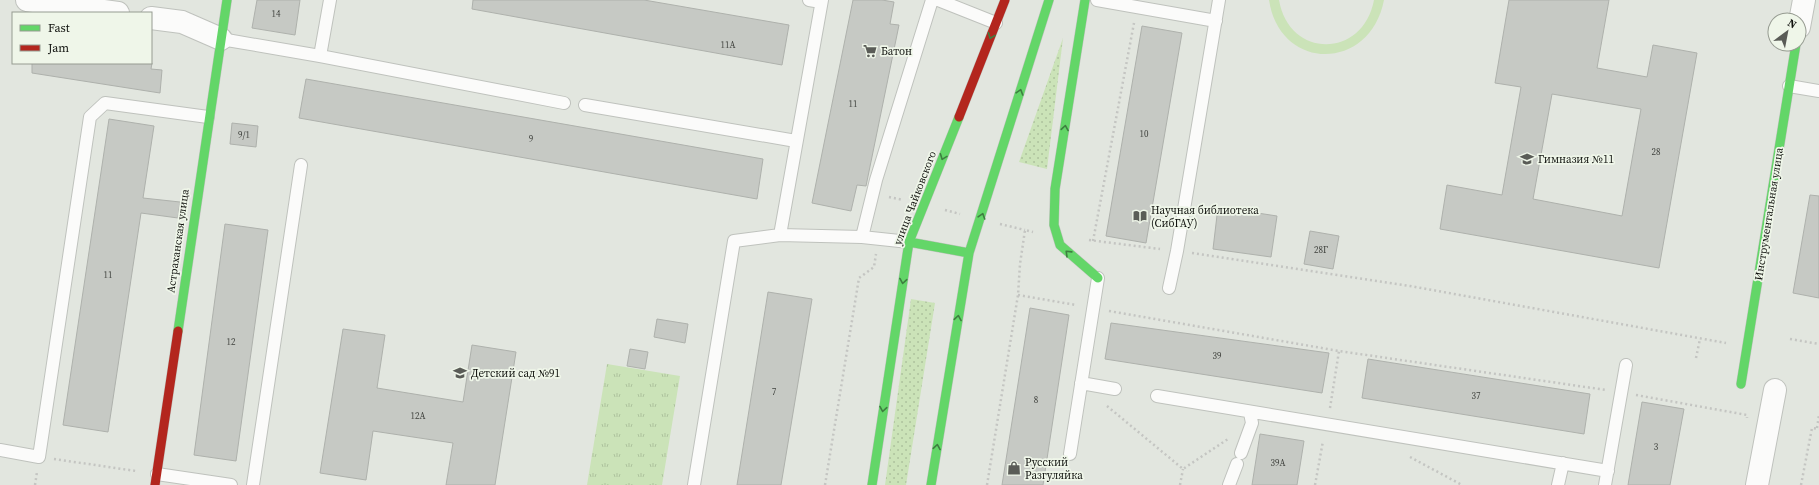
<svg xmlns="http://www.w3.org/2000/svg" width="1819" height="485" font-family="'Source Serif 4',serif">
<defs>
<pattern id="grass-dots" width="8" height="8" patternUnits="userSpaceOnUse"><rect width="8" height="8" fill="#cbe3b8"/><path d="M2 2h.1M6 6h.1" fill="none" stroke="#adc29d" stroke-width="1.8" stroke-linecap="round"/></pattern>
<pattern id="park-tufts" width="24" height="20" patternUnits="userSpaceOnUse"><rect width="24" height="20" fill="#cbe3b8"/><path d="M3 7l-1-3M5 7V3M7 7l1-3M15 17l-1-3M17 17v-4M19 17l1-3" fill="none" stroke="#adc29d"/></pattern>
</defs>
<rect width="100%" height="100%" fill="#e2e6df"/>
<path fill="url(#grass-dots)" d="M1063 38 1047 169 1019 162Z
M911 299 935 303 906 485H885Z"/>
<path fill="url(#park-tufts)" d="M607 364 680 376 662 485H587Z"/>
<path fill="#cbe3b8" d="M1269 0H1279C1289 59 1363 59 1374 0H1384C1370 72 1280 72 1269 0Z"/>
<path fill="#c6c9c4" stroke="#aeb1ac" fill-rule="evenodd" d="M257 0H300L295 35 252 28Z
M473 0H644L789 25 782 65 472 9Z
M853 0H882L894 2 890 24 899 25 866 186 857 185 851 211 812 203Z
M1509 0H1609L1597 68 1647 77 1653 45 1697 53 1659 268 1440 229 1447 185 1502 195 1521 87 1495 83ZM1552 94 1641 109 1622 216 1533 199Z
M1142 26 1182 33 1146 243 1106 236Z
M32 63H152L151 69 162 70 160 93 32 73Z
M306 79 763 159 757 199 299 118Z
M109 119 154 126 143 198 180 202 178 218 141 213 108 432 63 425Z
M232 123 258 126 256 147 230 144Z
M1810 195 1819 196V298L1793 293Z
M1218 207 1277 216 1271 257 1213 249Z
M225 224 268 230 236 461 194 455Z
M1310 231 1339 236 1333 269 1304 264Z
M768 292 812 299 781 485H737Z
M1030 308 1069 315 1043 485H1002Z
M657 319 688 324 685 343 654 337Z
M1111 323 1329 353 1322 393 1105 359Z
M343 329 385 335 377 388 463 402 472 345 516 352 495 485H446L453 443 373 431 366 480 320 473Z
M630 349 648 352 645 369 627 366Z
M1368 359 1590 394 1584 434 1362 398Z
M1642 402 1684 409 1670 485H1628Z
M1260 434 1304 441 1297 485H1252Z"/>
<g fill="none" stroke-linecap="round" stroke-linejoin="round">
<g stroke="#bfc2bd" stroke-width="14">
<path id="lane" d="M809 0 821 2
M938 0 996 23
M1097 0 1216 21
M221 39 320 56 564 103
M320 56 330 0
M1789 86 1819 91
M585 105 796 141
M780 235 822 0
M862 237 876 180 932 0
M1169 288 1177 251 1219 0
M1081 383 1115 389
M1157 396 1608 471
M0 450 39 457 90 117 105 103 208 117
M1241 453 1252 423 1250 413
M1070 454 1098 278
M157 474 231 485
M253 485 301 165
M694 485 734 241 780 235 862 237 909 242
M1229 485 1237 464
M1558 485 1563 463
M1605 485 1626 365"/>
</g>
<g stroke="#bfc2bd" stroke-width="24">
<path id="street" d="M27 0 118 13
M151 18 182 22 221 39
M1799 27 1804 0
M1757 485 1775 390"/>
</g>
<g stroke="#bfc2bd" stroke-width="10">
<path id="fast" d="M1085 0 1055 189 1054 225 1060 245 1098 278
M909 242 969 253
M178 331 227 0
M1741 384 1796 44
M872 485 909 242 959 117
M931 485 969 253 1049 0"/>
</g>
<g stroke="#bfc2bd" stroke-width="10">
<path id="jam" d="M959 117 1005 0
M155 485 178 331"/>
</g>
<path stroke="#c4c5c2" stroke-width="2.5" stroke-dasharray="2 3" stroke-linecap="butt" d="M889 197 903 200
M945 210 960 214
M1000 224 1025 230
M1089 240 1160 249
M1093 241 1134 23
M1192 253 1410 286 1726 343
M1018 295 1076 305
M1109 311 1339 351 1606 390
M1790 339 1819 344
M1696 358 1700 339
M1636 395 1747 415V418
M1107 406 1183 469 1228 439
M1330 408 1339 351
M1817 428 1819 415
M1410 457 1462 485
M54 459 136 471
M35 485 37 472
M825 485 859 278 874 267 876 254
M987 485 1018 295 1020 264 1025 230 1033 232
M1180 485 1183 469
M1315 485 1323 441
M1801 485 1812 428 1819 429"/>
<use href="#lane" stroke="#fbfbfa" stroke-width="12"/>
<use href="#street" stroke="#fbfbfa" stroke-width="22"/>
<use href="#fast" stroke="#63d668" stroke-width="9"/>
<use href="#jam" stroke="#b3261e" stroke-width="9"/>
</g>
<defs><path id="oneway-chevron" d="M-2-3.5L2.5 0L-2 3.5" fill="none" stroke-width="1.6" stroke-linecap="round" stroke-linejoin="round"/></defs>
<g stroke="#3e7e40">
<use href="#oneway-chevron" transform="translate(991 36) rotate(111)"/>
<use href="#oneway-chevron" transform="translate(1020 92) rotate(-73)"/>
<use href="#oneway-chevron" transform="translate(1065 128) rotate(-81)"/>
<use href="#oneway-chevron" transform="translate(943 157) rotate(111)"/>
<use href="#oneway-chevron" transform="translate(982 216) rotate(-72)"/>
<use href="#oneway-chevron" transform="translate(1068 253) rotate(-136)"/>
<use href="#oneway-chevron" transform="translate(903 281) rotate(99)"/>
<use href="#oneway-chevron" transform="translate(958 318) rotate(-81)"/>
<use href="#oneway-chevron" transform="translate(883 409) rotate(99)"/>
<use href="#oneway-chevron" transform="translate(937 447) rotate(-81)"/>
</g>
<defs>
<g id="supermarket-bare" transform="scale(1.08)"><path d="M-6-5.5h2.5l.6 2H6L4.5 2H-2.5L-4.4-4H-6ZM-1.5 3.2a1.3 1.3 0 1 0 .1 0ZM3 3.2a1.3 1.3 0 1 0 .1 0Z" fill="#5a5c57" stroke="#eff6e9" stroke-width="2.5" paint-order="stroke"/></g>
<g id="school-bare" transform="scale(1.08)"><path d="M0-5L7-2L0 1L-7-2ZM-4 1L0 2.5L4 1V4Q0 6-4 4Z" fill="#5a5c57" stroke="#eff6e9" stroke-width="2.5" paint-order="stroke"/></g>
<g id="library-bare" transform="scale(1.08)"><path d="M-6-4Q-3-5.5-.7-3.5V5Q-3 3-6 4ZM6-4Q3-5.5 .7-3.5V5Q3 3 6 4Z" fill="#5a5c57" stroke="#eff6e9" stroke-width="2.5" paint-order="stroke"/></g>
<g id="shop-bare" transform="scale(1.08)"><path d="M-5-2.5h2.3a2.7 3.5 0 0 1 5.4 0H5L5.5 6h-11ZM-1.5-2.5h3a1.5 2.3 0 0 0-3 0Z" fill="#5a5c57" stroke="#eff6e9" stroke-width="2.5" paint-order="stroke"/></g>
</defs>
<g fill-rule="evenodd">
<use href="#supermarket-bare" x="870" y="51"/>
<use href="#school-bare" x="1527" y="159"/>
<use href="#library-bare" x="1140" y="216"/>
<use href="#school-bare" x="460" y="373"/>
<use href="#shop-bare" x="1014" y="468"/>
</g>
<g text-anchor="middle" dominant-baseline="central" stroke-width="3.5" stroke-linejoin="round" paint-order="stroke">
<g font-size="9" fill="#3e403c">
<text x="276" y="14">14</text>
<text x="728" y="45">11А</text>
<text x="853" y="104">11</text>
<text x="1144" y="134">10</text>
<text x="244" y="135">9/1</text>
<text x="531" y="139">9</text>
<text x="1656" y="152">28</text>
<text x="1321" y="250">28Г</text>
<text x="108" y="275">11</text>
<text x="231" y="342">12</text>
<text x="1217" y="356">39</text>
<text x="774" y="392">7</text>
<text x="1476" y="396">37</text>
<text x="1036" y="400">8</text>
<text x="418" y="416">12А</text>
<text x="1656" y="447">3</text>
<text x="1278" y="463">39А</text>
</g>
<g font-size="11" fill="#10120e" stroke="#eff6e9" text-anchor="start">
<text x="881" y="51">Батон</text>
<text x="1538" y="159">Гимназия №11</text>
<text x="1151" y="210">Научная библиотека<tspan x="1151" dy="13">(СибГАУ)</tspan></text>
<text x="471" y="373">Детский сад №91</text>
<text x="1025" y="462">Русский<tspan x="1025" dy="13">Разгуляйка</tspan></text>
</g>
<g font-size="11" fill="#10120e" stroke="#eff6e9">
<text transform="translate(915 198) rotate(-69)">улица Чайковского</text>
<text transform="translate(1769 214) rotate(-81)">Инструментальная улица</text>
<text transform="translate(178 241) rotate(-82)">Астраханская улица</text>
</g>
</g>
<rect x="12" y="12" width="140" height="52" fill="#eff6e9" stroke="#969b91"/>
<rect x="20" y="25" width="20" height="6" fill="#63d668" stroke="#969b91"/>
<text x="48" y="32" font-size="12" fill="#10120e">Fast</text>
<rect x="20" y="45" width="20" height="6" fill="#b3261e" stroke="#969b91"/>
<text x="48" y="52" font-size="12" fill="#10120e">Jam</text>
<g transform="translate(1787 32) rotate(32)"><circle r="19" fill="#eff6e9" stroke="#969b91"/>
<path d="M0-3L7 15L0 10L-7 15Z" fill="#5a5c57"/>
<text y="-6" font-size="11" font-weight="bold" text-anchor="middle" fill="#10120e">N</text>
</g>
</svg>
